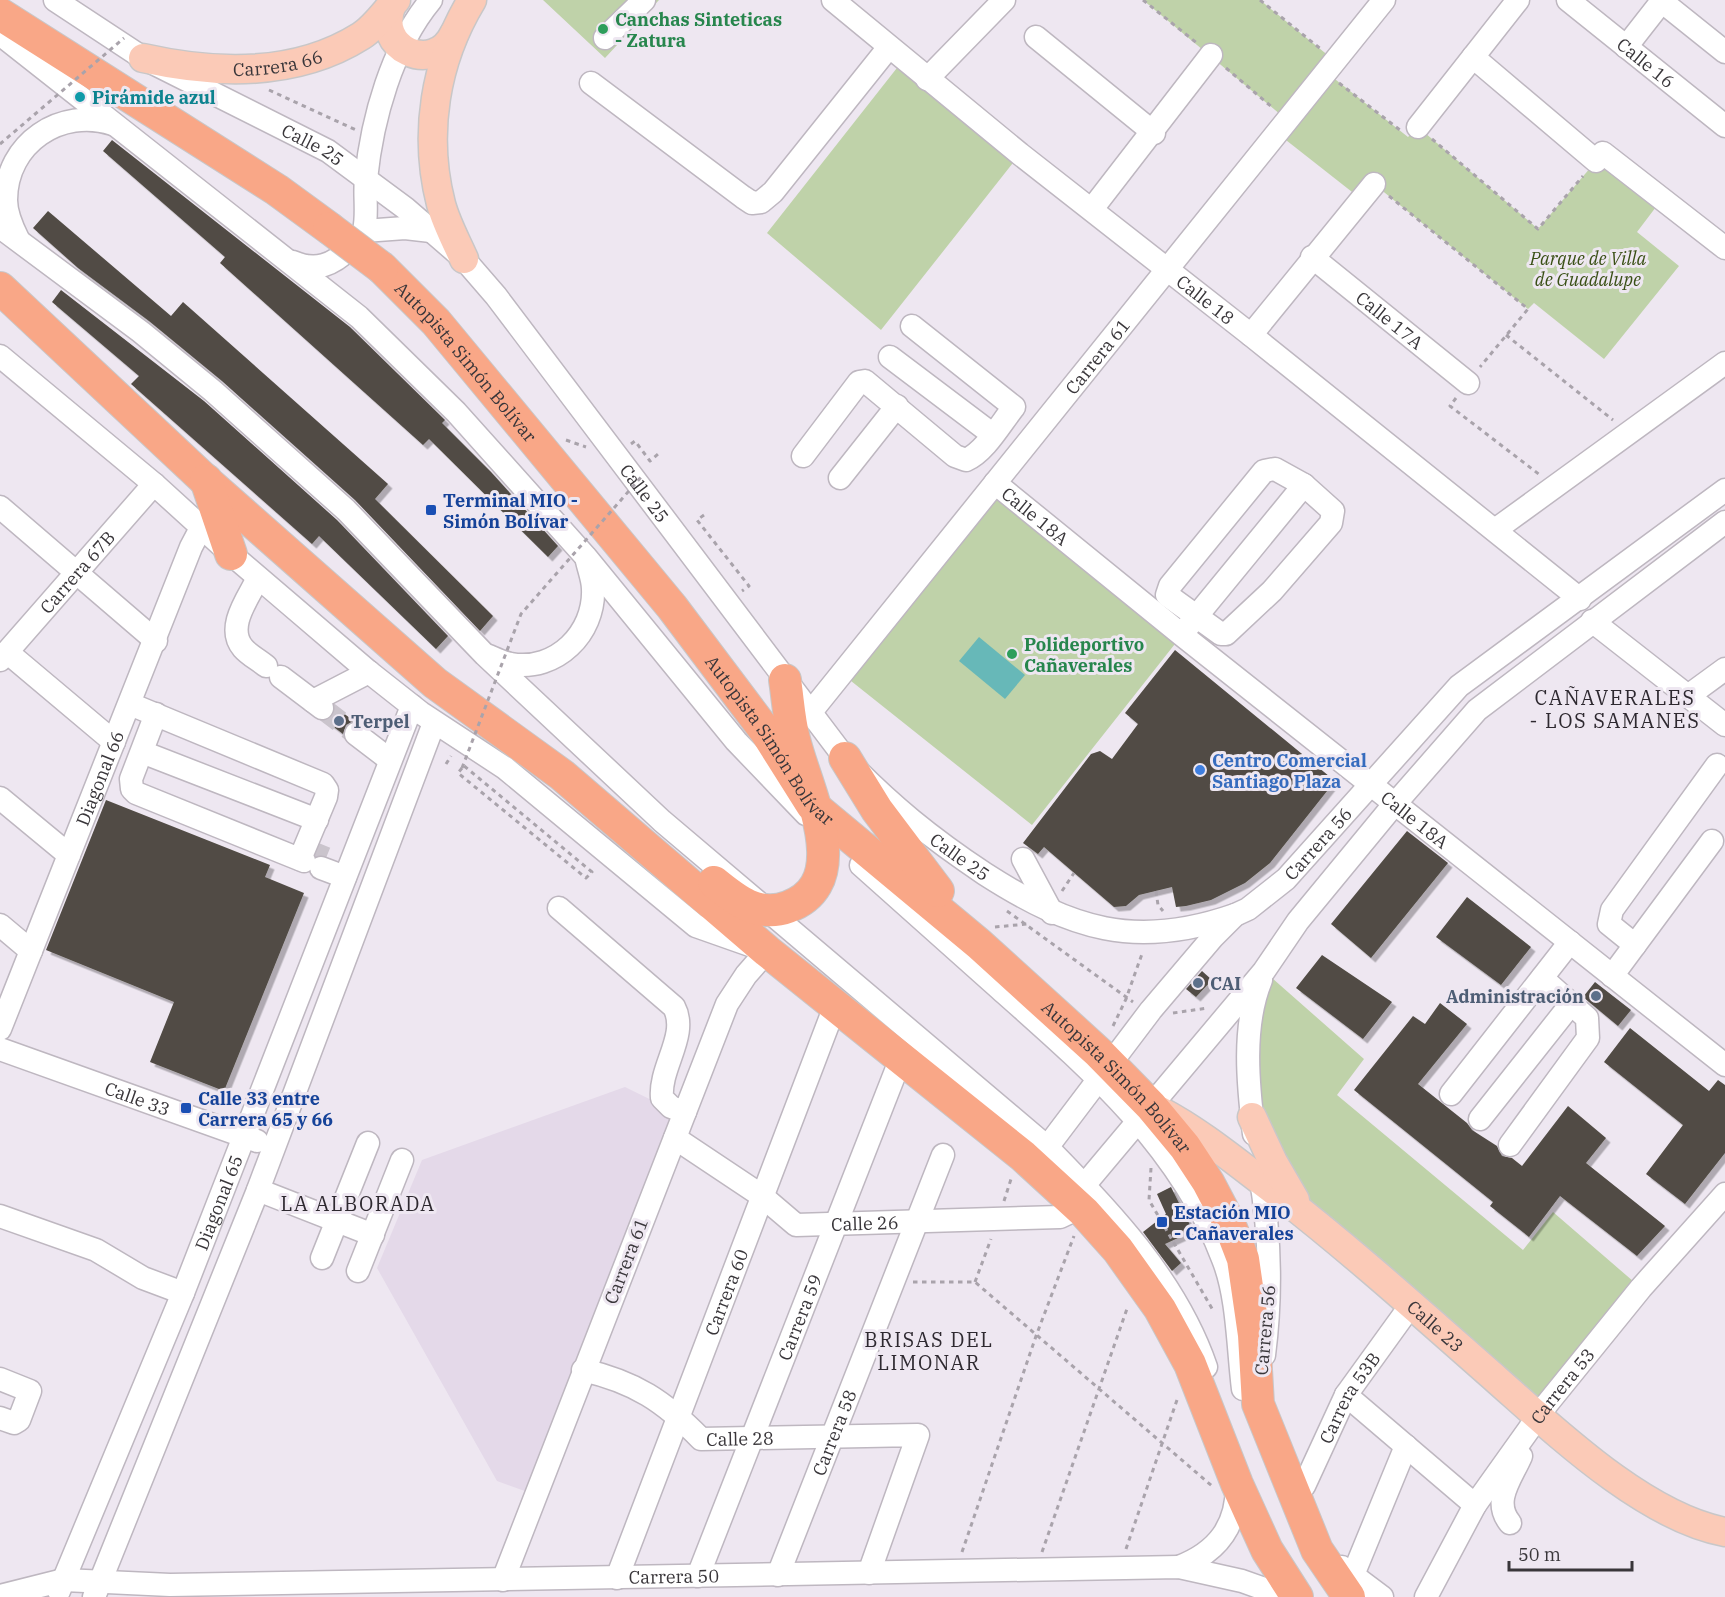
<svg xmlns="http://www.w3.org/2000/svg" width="1725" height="1597" font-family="'IBM Plex Serif',serif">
<defs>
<filter id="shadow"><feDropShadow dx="4.5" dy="4.5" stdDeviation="0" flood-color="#0004"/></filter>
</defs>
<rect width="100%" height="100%" fill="#eee7f1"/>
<path fill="#e4d9e9" d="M625 1087 684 1116 536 1495 497 1481 377 1268 422 1160Z"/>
<path fill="#bfd2a9" d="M543 0H659L605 58Z
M1143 0H1260L1335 61 1326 72 1408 137 1418 127 1538 229 1603 153 1662 199 1637 232 1679 266 1604 359 1534 303 1528 309 1374 184 1361 199 1277 133 1287 120Z
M904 59 1020 154 881 330 767 233Z
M995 483 1182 635 1032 825 841 673Z
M1264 971 1364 1059 1337 1095 1523 1250 1553 1212 1641 1288 1538 1416 1256 1153 1252 1117Z"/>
<path fill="#67b8b8" d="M979 637 1025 675 1005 699 959 661Z"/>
<path fill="#514c44" filter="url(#shadow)" d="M112 140 350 327 445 420 442 423 491 472 558 546 548 557 429 439 423 445 220 263 225 257 103 151Z
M48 211 171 316 183 302 388 484 375 499 493 616 480 631 355 500 222 381 149 321 78 268 33 228Z
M61 290 204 401 337 520 448 636 436 649 319 536 312 544 131 384 139 376 52 302Z
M1175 650 1335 781 1270 863 1245 883 1211 900 1186 906 1176 907 1172 887 1139 895 1126 906 1114 907 1044 847 1038 854 1023 843 1091 754 1100 751 1112 759 1138 724 1125 713Z
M335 707 354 721 346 725 343 734 326 721 333 716Z
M106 800 270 865 265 877 304 893 224 1091 150 1062 174 1002 46 950Z
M1407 831 1448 863 1371 958 1331 924Z
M1467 897 1531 947 1501 985 1436 937Z
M1322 955 1392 1002 1363 1039 1296 988Z
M1202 971 1212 980 1196 997 1186 989Z
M1595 982 1631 1010 1618 1026 1583 997Z
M1440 1003 1467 1024 1418 1084 1467 1123 1472 1130 1497 1146 1502 1156 1512 1158 1522 1166 1568 1106 1606 1138 1586 1163 1665 1226 1637 1256 1560 1196 1529 1237 1490 1206 1493 1202 1354 1090 1413 1016 1425 1024Z
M1630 1028 1709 1091 1718 1080 1725 1085V1153L1685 1204 1646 1174 1683 1125 1604 1062Z
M1171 1187 1193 1231 1165 1244 1181 1263 1172 1271 1143 1232 1166 1214 1157 1194Z"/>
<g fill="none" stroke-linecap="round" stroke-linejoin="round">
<path stroke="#cac4cc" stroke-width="22" stroke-dasharray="22 11" stroke-linecap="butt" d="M322 708 356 734
M309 851 326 858"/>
<g stroke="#beb7c0" stroke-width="25">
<g id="minor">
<path id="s1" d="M55 0 143 58 328 151 405 208 464 259 496 296 845 758C890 805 931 838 985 874 1071 929 1135 950 1235 915"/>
<path id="s2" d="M833 0 1020 154 1251 335 1580 599"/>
<path id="s3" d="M1568 0 1725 126"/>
<path d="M1660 0 1725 52"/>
<path d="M0 34 359 317 456 412 585 556 736 741 806 814"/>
<path d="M1036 37 1154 133"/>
<path d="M605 38 644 0"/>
<path d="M1626 47 1662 1"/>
<path d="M1473 57 1596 161"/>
<path d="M927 79 1004 0"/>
<path d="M591 83 743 197 752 203 761 202 773 192 889 47"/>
<path d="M1418 127 1518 0"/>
<path d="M1603 153 1725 248"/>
<path d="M1092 209 1211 55"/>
<path d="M0 227 141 332 213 391 346 510 485 655 662 821 1047 1147C1110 1211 1176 1280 1206 1367"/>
<path d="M364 231 405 228 431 231"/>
<path d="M18 239C12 227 6 214 6 200 6 143 61 107 113 124"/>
<path id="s4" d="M1312 257 1468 383"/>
<path d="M293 262C316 272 333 265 350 248 355 243 362 236 364 230 368 214 364 195 366 179 372 119 392 47 431 0"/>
<path d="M1251 335 1374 184"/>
<path d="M0 356 154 484 231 554 369 672 421 713 505 768 696 926 767 951 746 975 727 1004 503 1580"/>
<path d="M890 357 992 434"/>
<path d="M803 456 859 382 865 381 955 456 966 460C985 452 1001 423 1014 407L912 326"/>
<path d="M1275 469 1304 485 1333 511 1331 523 1272 591 1226 634H1221L1167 595 1170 586 1264 471Z"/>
<path d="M840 478 897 406"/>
<path id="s5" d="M995 483 1182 635 1725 1065"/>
<path d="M0 507 156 641"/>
<path d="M1495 530 1725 363"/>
<path d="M258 578C249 597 225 627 243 648 249 655 259 660 266 666"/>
<path d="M1592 621 1725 725"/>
<path d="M1186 629 1304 485"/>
<path d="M7 652 114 742"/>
<path d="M489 656C496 659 504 663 511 664 556 672 595 633 593 589 593 580 589 570 587 561"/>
<path id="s6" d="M0 660 154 484"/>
<path d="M281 677 322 708"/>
<path d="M1688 696 1725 669"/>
<path d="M313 701 369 672"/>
<path d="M130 704 323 784 327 790 326 797 300 859"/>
<path id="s7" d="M810 713 1384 0"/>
<path d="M156 714 131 779 132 789 136 793 304 861"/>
<path d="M356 734 390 760"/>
<path d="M142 752 317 820"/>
<path d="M0 798 69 855"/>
<path d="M1023 859 1052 913"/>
<path d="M861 865C907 906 954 948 1000 989 1088 1067 1180 1146 1223 1259 1238 1296 1238 1349 1243 1389"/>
<path d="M321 868 345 877"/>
<path d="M559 908 674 1007C689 1035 659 1067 662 1098L671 1107 685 1112"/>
<path d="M0 925 31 951"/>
<path d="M1635 945 1609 924 1612 910 1717 765"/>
<path d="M1612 976 1712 841"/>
<path id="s8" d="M0 1029 191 547 201 528"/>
<path id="s9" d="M0 1049 257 1141"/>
<path d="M1451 1094 1570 942"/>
<path d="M1480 1119 1571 1004"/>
<path d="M1254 1134C1248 1085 1242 1026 1261 980"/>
<path id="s10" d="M675 1138 762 1196 796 1225 1060 1217 1079 1208"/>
<path d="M1510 1145 1588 1038 1587 1018 1542 978"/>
<path id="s11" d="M1039 1158 1151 1010 1213 937 1235 915 1248 909 1286 879 1459 686 1725 490"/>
<path d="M1260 1173C1270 1233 1272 1293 1264 1355"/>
<path d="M258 1190 373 1235"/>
<path d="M1076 1195 1264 971 1298 921 1387 813 1477 710 1725 522"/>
<path d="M0 1216 96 1250 143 1278 183 1293"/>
<path d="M322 1258 368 1143"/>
<path d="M358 1271 402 1160"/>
<path id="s12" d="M583 1370C635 1382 664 1401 701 1439L918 1435 869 1573"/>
<path d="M0 1379 30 1391 19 1420 14 1423 0 1418"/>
<path d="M1346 1395 1475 1505"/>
<path id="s13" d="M1294 1492 1304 1486 1346 1395 1411 1305"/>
<path d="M1510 1523C1492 1501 1511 1479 1521 1456"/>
<path d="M1179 1567C1218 1552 1237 1526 1237 1485"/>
<path d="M1342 1567 1382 1597"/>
<path id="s14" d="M778 1575 943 1155"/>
<path d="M1353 1575 1406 1446"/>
<path id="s15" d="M698 1576 901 1058"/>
<path id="s16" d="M617 1578 835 1006"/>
<path id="s17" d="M59 1591 183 1293 412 706"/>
<path id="s18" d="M0 1596 64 1580 170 1585 1179 1567 1242 1581 1287 1597"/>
<path d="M94 1597 258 1190 434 723"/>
<path id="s19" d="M1426 1597 1475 1505 1547 1404 1641 1288 1725 1194"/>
</g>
</g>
<g stroke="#c8c7c8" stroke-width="31">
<g id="major">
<path d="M392 4C373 49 434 76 454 34"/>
<path id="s20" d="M143 58C214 74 296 77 361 36 374 28 385 12 396 0"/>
<path d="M464 259C456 241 446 223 441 204 423 134 435 61 472 0"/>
<path id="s21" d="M1160 1111C1200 1132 1236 1162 1272 1189 1350 1249 1423 1315 1497 1380 1557 1433 1645 1517 1725 1532"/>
<path d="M1252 1117 1273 1162 1295 1200"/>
</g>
</g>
<g stroke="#c8c7c8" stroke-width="34">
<g id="highway">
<path d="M0 14 277 190 329 228"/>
<path id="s22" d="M382 268 436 322 672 607 766 732 812 805 979 944 1099 1053 1151 1106 1185 1147 1208 1182 1228 1220 1243 1259 1254 1335 1258 1404 1317 1550 1349 1597"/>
<path d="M0 288 205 480 435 683 562 775 767 951 1023 1156 1084 1212 1118 1250 1160 1309 1190 1364 1237 1484 1267 1550 1297 1597"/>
<path d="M206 480 231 554"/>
<path d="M845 758 877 810 938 891"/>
<path d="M714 882C736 900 758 918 788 907 857 882 805 787 794 739 789 720 788 699 785 680"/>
</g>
</g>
<path stroke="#a9a3ab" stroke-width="3" stroke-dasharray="4.5 4.5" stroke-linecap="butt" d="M1143 0 1198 44
M1260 0 1322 50
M1226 68 1273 108
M1339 83 1400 130
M269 90 356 130
M1432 139 1538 229 1583 176
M1389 196 1528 309 1480 367
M1506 335 1613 420
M1456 398 1450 406 1540 475
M566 440 586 447
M631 444 635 441 650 461 658 454
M704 515 697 520 749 586 742 591
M446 764 451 756
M462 768 458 773 586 878 592 872 463 765
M1062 891 1074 873
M1156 891 1158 905 1163 911
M1007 911 1133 1002
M995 927 1027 924
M1173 1013 1208 1008
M1113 1026 1126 999 1143 951
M1151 1168 1149 1200 1214 1312
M1004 1201 1012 1176
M913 1282H975L1212 1486
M975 1282 991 1239
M1126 1549 1178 1397
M962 1552 1036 1336 1074 1236
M1042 1552 1128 1306"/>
<use href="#minor" stroke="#fff" stroke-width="22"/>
<use href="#major" stroke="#fbcab7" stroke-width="28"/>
<use href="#highway" stroke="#f9a787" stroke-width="32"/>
<g stroke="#c8c7c8" stroke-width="34" stroke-linecap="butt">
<path id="highway-bridge" d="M329 228 382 268"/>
</g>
<path stroke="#a9a3ab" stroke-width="3" stroke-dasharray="4.5 4.5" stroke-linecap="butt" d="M0 144 124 38
M462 768 521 614 642 476"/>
<use href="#highway-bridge" stroke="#f9a787" stroke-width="32"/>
</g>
<g fill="#2e9e5b" stroke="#eee7f1" stroke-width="2">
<circle cx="603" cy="29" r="6"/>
<circle cx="1012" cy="654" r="6"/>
</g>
<circle fill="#0f9aa8" stroke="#eee7f1" stroke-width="2" cx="80" cy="97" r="6"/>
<g fill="#1a4fb4" stroke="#eee7f1" stroke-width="2">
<rect x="425" y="504" width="12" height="12" rx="3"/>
<rect x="180" y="1102" width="12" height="12" rx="3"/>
<rect x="1156" y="1216" width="12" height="12" rx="3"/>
</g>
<g fill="#5c6f8a" stroke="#eee7f1" stroke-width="2">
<circle cx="339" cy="721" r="6"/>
<circle cx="1198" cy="983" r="6"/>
<circle cx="1596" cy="996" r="6"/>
</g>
<circle fill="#3f7fe0" stroke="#eee7f1" stroke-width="2" cx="1200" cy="770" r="6"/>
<g text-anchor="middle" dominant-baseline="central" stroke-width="6" stroke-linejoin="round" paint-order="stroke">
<g font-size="18" font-weight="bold" fill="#27864d" stroke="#eee7f1" text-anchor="start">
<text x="615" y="19">Canchas Sinteticas<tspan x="615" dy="21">- Zatura</tspan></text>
<text x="1024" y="644">Polideportivo<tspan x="1024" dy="21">Cañaverales</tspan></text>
</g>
<g font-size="18" fill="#39363a" stroke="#eee7f1">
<text stroke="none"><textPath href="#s20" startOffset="136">Carrera 66</textPath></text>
<text stroke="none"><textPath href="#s3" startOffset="100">Calle 16</textPath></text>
<text stroke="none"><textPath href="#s1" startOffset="296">Calle 25</textPath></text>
<text stroke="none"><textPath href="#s2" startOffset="478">Calle 18</textPath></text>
<text stroke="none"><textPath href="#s4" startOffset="100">Calle 17A</textPath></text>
<text stroke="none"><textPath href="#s7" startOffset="458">Carrera 61</textPath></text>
<text stroke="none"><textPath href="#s22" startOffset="126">Autopista Simón Bolívar</textPath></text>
<text stroke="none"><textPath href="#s1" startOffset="782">Calle 25</textPath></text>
<text stroke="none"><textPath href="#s5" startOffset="52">Calle 18A</textPath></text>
<text stroke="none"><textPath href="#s6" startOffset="117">Carrera 67B</textPath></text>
<text stroke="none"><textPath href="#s22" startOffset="612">Autopista Simón Bolívar</textPath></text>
<text stroke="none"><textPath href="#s8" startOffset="270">Diagonal 66</textPath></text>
<text stroke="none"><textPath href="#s5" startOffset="538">Calle 18A</textPath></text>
<text stroke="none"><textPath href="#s11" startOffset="423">Carrera 56</textPath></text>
<text stroke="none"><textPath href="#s1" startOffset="1266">Calle 25</textPath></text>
<text stroke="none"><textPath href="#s22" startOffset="1098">Autopista Simón Bolívar</textPath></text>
<text stroke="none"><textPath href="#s9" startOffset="146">Calle 33</textPath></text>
<text stroke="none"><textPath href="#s17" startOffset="420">Diagonal 65</textPath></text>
<text stroke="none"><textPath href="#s10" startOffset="218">Calle 26</textPath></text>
<text transform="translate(626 1261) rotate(-69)">Carrera 61</text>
<text stroke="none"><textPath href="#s16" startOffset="306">Carrera 60</textPath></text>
<text stroke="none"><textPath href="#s15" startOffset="278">Carrera 59</textPath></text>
<text stroke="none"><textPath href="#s21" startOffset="350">Calle 23</textPath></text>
<text transform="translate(1265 1330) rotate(-85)">Carrera 56</text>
<text stroke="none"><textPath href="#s19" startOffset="252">Carrera 53</textPath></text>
<text stroke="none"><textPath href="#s13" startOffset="111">Carrera 53B</textPath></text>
<text stroke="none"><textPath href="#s14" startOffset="153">Carrera 58</textPath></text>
<text stroke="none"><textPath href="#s12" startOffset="178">Calle 28</textPath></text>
<text stroke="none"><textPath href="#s18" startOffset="676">Carrera 50</textPath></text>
</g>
<g font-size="18" font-weight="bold" fill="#0d838f" stroke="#eee7f1" text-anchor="start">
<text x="92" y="97">Pirámide azul</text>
</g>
<g font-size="18" font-style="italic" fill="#394f15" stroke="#eee7f1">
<text x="1588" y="258">Parque de Villa<tspan x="1588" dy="21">de Guadalupe</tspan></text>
</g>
<g font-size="18" font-weight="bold" fill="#164399" stroke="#eee7f1" text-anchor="start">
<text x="443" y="500">Terminal MIO -<tspan x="443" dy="21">Simón Bolívar</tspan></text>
<text x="198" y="1098">Calle 33 entre<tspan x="198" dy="21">Carrera 65 y 66</tspan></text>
<text x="1174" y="1212">Estación MIO<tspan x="1174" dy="21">- Cañaverales</tspan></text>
</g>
<g font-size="18" font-weight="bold" fill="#4e5e75" stroke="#eee7f1" text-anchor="start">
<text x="351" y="721">Terpel</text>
<text x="1210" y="983">CAI</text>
<text x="1584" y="996" text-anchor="end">Administración</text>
</g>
<g font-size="18" font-weight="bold" fill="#366cbe" stroke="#eee7f1" text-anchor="start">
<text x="1212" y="760">Centro Comercial<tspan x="1212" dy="21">Santiago Plaza</tspan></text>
</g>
<g font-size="20" letter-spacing="1.5" fill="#2e2930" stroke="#eee7f1">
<text x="1615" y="697">CAÑAVERALES<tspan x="1615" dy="23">- LOS SAMANES</tspan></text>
<text x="358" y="1203">LA ALBORADA</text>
<text x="929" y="1339">BRISAS DEL<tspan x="929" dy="23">LIMONAR</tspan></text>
</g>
</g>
<path d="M1509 1561v9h123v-9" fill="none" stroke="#39363a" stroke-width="3"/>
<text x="1518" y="1561" font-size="18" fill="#39363a" stroke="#eee7f1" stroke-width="4.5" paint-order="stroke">50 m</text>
</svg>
